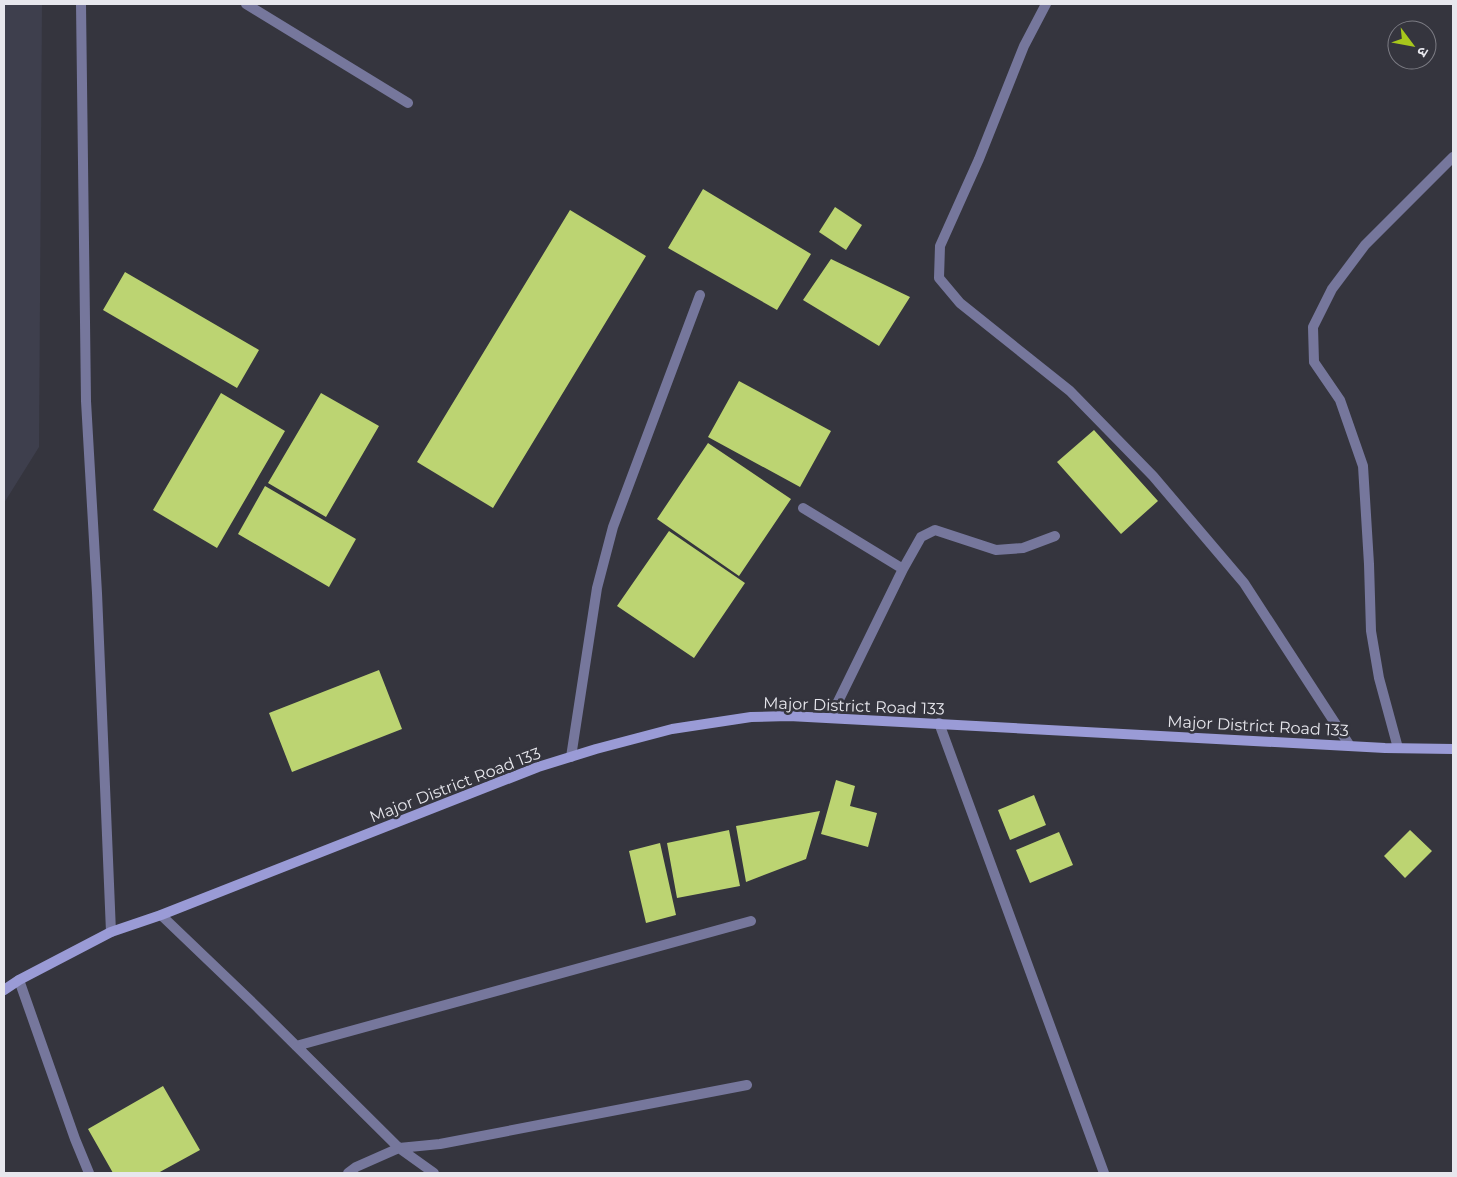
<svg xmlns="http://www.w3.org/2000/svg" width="1457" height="1177" font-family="Montserrat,'Noto Sans Devanagari',sans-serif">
<rect width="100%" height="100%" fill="#35353e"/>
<path fill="#3e3f4d" d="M4 4H42L39 447 4 503Z"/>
<path fill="#bcd472" d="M703 189 811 254 777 310 668 248Z
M835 207 862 225 846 250 819 232Z
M570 210 646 256 493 508 417 462Z
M831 259 910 297 879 346 803 300Z
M125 272 259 350 237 388 103 310Z
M739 381 831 431 800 487 708 437Z
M221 393 285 431 217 548 153 510Z
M321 393 379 426 326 517 268 483Z
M1094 430 1158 501 1121 534 1057 462Z
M708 443 791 499 739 576 657 519Z
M265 486 356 539 329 587 238 534Z
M669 531 745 583 694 658 617 606Z
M379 670 402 729 292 772 269 713Z
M836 780 855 786 850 806 877 813 868 847 821 834Z
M1034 795 1046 825 1010 840 998 810Z
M820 811 806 859 746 882 736 826Z
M729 830 740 886 677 898 667 843Z
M1410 830 1432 851 1405 878 1384 856Z
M1059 832 1073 865 1030 883 1016 850Z
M660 843 676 915 646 923 629 851Z
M163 1086 200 1150 158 1173H113L88 1129Z"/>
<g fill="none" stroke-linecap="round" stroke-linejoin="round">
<path stroke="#76779c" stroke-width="10" d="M246 4 408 103
M571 757 597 588 613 527 700 295"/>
<path stroke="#76779c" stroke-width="10" d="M1046 4 1024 46 979 159 940 246 939 278 960 303 1070 391 1153 476 1244 583 1350 746
M803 508 903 569
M830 718 903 569 921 537 935 530 996 550 1023 548 1055 536
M1398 748 1379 678 1371 631 1369 564 1363 466 1340 400 1314 362 1313 327 1332 289 1365 245 1453 157
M161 915 256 1006 399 1148 434 1173
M19 980 75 1139 89 1173
M296 1046 751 921
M348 1173 356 1167 399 1148 440 1144 747 1085"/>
<path stroke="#76779c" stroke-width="10" d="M81 4 86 401 97 593 111 932
M939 723 1104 1173"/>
<path stroke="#9a9bd6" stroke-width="10" d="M4 990 19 980 111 932 161 915 538 767 596 749 672 729 751 717 789 716 1385 748 1453 749"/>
</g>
<g text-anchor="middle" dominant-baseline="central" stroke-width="5" stroke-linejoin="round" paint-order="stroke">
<g font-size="16" fill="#e7e7ed" stroke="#35353e">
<text transform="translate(854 706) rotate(2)">Major District Road 133</text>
<text transform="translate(1258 726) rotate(3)">Major District Road 133</text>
<text transform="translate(455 785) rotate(-21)">Major District Road 133</text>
</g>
</g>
<rect width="1457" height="1177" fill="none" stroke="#e7e7ed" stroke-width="10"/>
<g transform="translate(1412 45) rotate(122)"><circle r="24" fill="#35353e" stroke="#7c7c84"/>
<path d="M0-4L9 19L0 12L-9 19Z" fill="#a8c71c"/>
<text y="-8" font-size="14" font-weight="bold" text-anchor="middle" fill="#e7e7ed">उ</text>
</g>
</svg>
